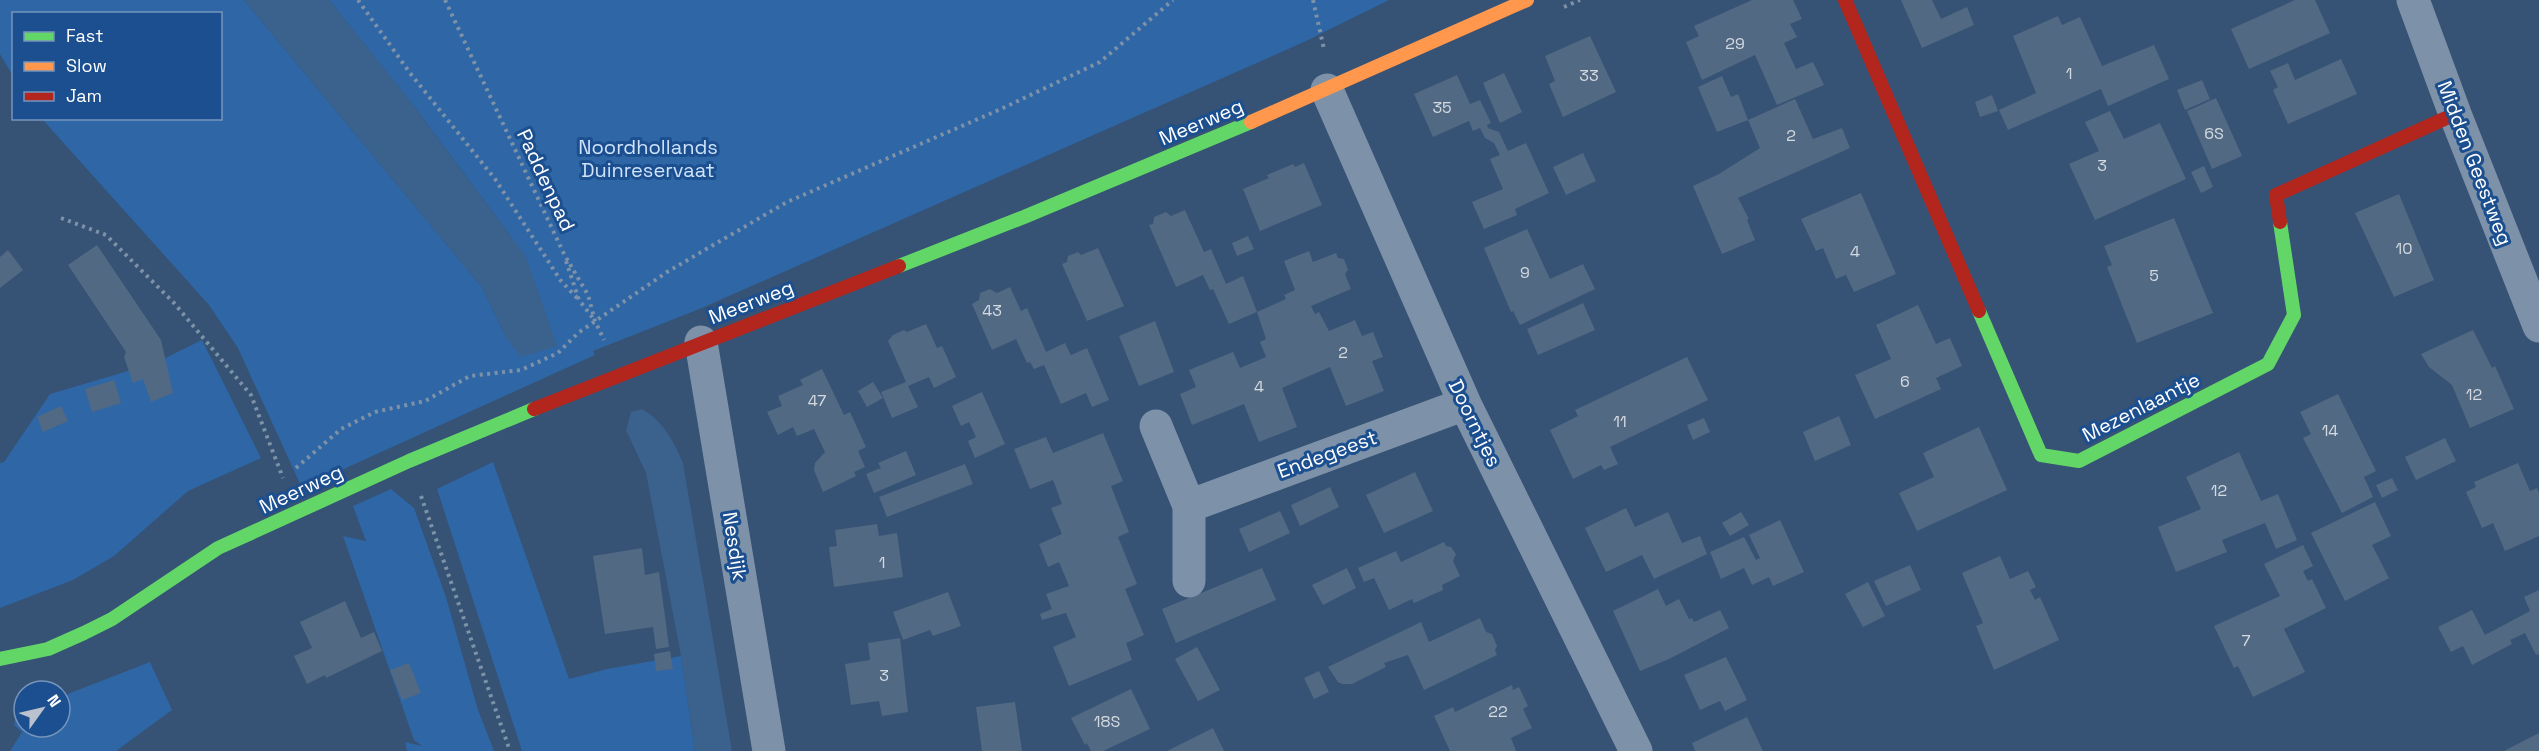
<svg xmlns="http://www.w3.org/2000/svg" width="2539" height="751" font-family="'Space Grotesk',sans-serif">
<rect width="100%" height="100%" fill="#365274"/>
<path fill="#2f66a5" d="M0 0H244L482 287 506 337 514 241 416 109 329 0H1389L1304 42 702 308 593 351 595 355 302 488 238 348 209 305 42 119 220 118V14H14L13 76 0 54Z
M202 340 261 458 188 491 114 556 73 580 0 608V463L4 462 50 394 155 363Z
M493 462 569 679 607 669 681 656 695 751H522L437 489Z
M391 489 414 508 446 597 478 710 494 751H407L405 742 422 746 414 740 343 536 366 541 353 506Z
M150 662 172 710 116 751H10L22 732 14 725 16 714 24 711V727H60V697Z"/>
<path fill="#3b618d" d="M244 0H329L407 97 526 257 557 346 521 357 506 337 482 287Z
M642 409C664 422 673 440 683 463L732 751H695L681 656 646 473 626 430 631 412Z"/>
<path fill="#526984" d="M1752 0H1793L1802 19 1790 24 1797 37 1784 43 1796 69 1813 62 1824 85 1777 105 1755 55 1702 80 1686 42 1699 36 1694 26Z
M1901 0H1932L1941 19 1967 7 1974 25 1922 48Z
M2295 0H2315L2330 33 2249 69 2231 29Z
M2058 16 2062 25 2080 17 2102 66 2154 45 2169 79 2108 106 2101 89 2008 130 1999 110 2036 93 2013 36Z
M1590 36 1616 92 1563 117 1549 84 1555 81 1545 56Z
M2341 59 2357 94 2288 124 2273 90 2278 87 2270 71 2288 63 2295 80Z
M1504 73 1522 112 1500 123 1483 83Z
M1457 75 1470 104 1480 100 1491 123 1487 125 1488 128 1499 132 1508 151 1526 143 1549 193 1515 209 1517 215 1484 229 1472 202 1503 189 1490 159 1500 155 1494 143 1485 138 1480 128 1473 131 1469 121 1433 137 1414 94Z
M1722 76 1731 97 1738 94 1748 120 1717 132 1698 87Z
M2202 80 2210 99 2185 110 2177 90Z
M1992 95 1998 111 1980 117 1975 102Z
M2216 98 2242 156 2212 169 2187 111Z
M1795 99 1813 139 1842 128 1850 148 1738 198 1749 219 1747 220 1755 240 1722 254 1693 186 1719 174 1760 148 1748 120Z
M2110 111 2124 139 2160 123 2186 179 2095 220 2069 164 2099 151 2085 122Z
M1583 153 1596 181 1566 195 1553 167Z
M1304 163 1322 205 1260 231 1243 189 1269 178 1267 175 1293 164 1295 167Z
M2204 166 2213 187 2201 193 2191 172Z
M1861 193 1896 274 1854 292 1846 275 1836 279 1823 248 1816 251 1801 219Z
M2399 194 2434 280 2394 297 2355 213Z
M1185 210 1204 252 1211 249 1226 284 1243 276 1257 312 1286 299 1284 295 1295 290 1284 261 1309 251 1313 262 1336 253 1338 258 1344 259 1348 270 1345 274 1351 289 1311 306 1315 314 1319 312 1329 331 1355 320 1362 336 1373 332 1383 357 1372 361 1384 391 1346 406 1330 367 1282 388 1297 427 1259 442 1244 404 1192 425 1180 394 1196 387 1189 370 1233 352 1240 368 1266 357 1260 342 1266 339 1257 312 1229 324 1213 289 1210 290 1203 275 1176 287 1149 225 1153 224 1154 217 1166 212 1171 216Z
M2174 218 2213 313 2137 343 2107 267 2112 265 2104 246Z
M1527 229 1550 279 1583 264 1595 289 1520 325 1513 311 1511 312 1484 248Z
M1248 236 1254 249 1237 256 1232 243Z
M97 245 161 340 173 393 151 402 143 379 133 383 124 357 126 352 68 265Z
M1098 248 1124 306 1087 321 1062 264 1067 262 1068 256 1078 252 1081 255Z
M8 250 23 270 0 288V257Z
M1010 287 1021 311 1027 308 1046 352 1065 343 1071 355 1087 348 1109 400 1092 407 1086 393 1061 404 1044 365 1034 369 1030 362 1027 363 1016 339 992 350 972 304 979 300 980 293 990 289 997 293Z
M1583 303 1595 330 1538 355 1527 329Z
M1918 305 1936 344 1950 338 1962 366 1936 378 1941 389 1875 419 1855 375 1891 359 1876 325Z
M1155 321 1174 372 1139 386 1119 336Z
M926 324 937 348 942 346 956 377 934 388 929 377 908 386 918 407 892 418 881 392 906 382 888 341 893 335 904 330 907 332Z
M2473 330 2492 368 2495 366 2514 409 2470 428 2452 385 2429 367 2421 354Z
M1687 357 1708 400 1610 447 1618 464 1604 470 1601 465 1573 479 1550 430 1578 416 1575 410Z
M822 369 844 415 850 412 866 447 858 451 865 467 854 472 856 476 823 492 814 470 815 463 825 452 814 429 797 436 793 427 778 435 767 412 782 406 778 396 803 385 800 380Z
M114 380 121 403 92 412 85 389Z
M873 382 883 398 867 407 858 391Z
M982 392 1005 444 975 458 968 441 976 437 969 422 961 426 952 406Z
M2338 394 2376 471 2364 477 2373 497 2342 513 2303 438 2311 434 2300 412Z
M61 406 68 421 43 432 37 417Z
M1839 416 1851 445 1815 461 1803 432Z
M1704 418 1710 432 1693 440 1687 425Z
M1979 427 2007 490 1917 531 1899 493 1934 477 1923 453Z
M1103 433 1123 481 1111 486 1129 532 1118 537 1137 584 1125 589 1144 635 1126 643 1132 660 1069 686 1053 647 1076 637 1066 613 1042 620 1040 614 1052 609 1046 594 1069 586 1059 562 1048 567 1039 544 1062 534 1051 508 1062 504 1053 480 1030 489 1014 449 1046 437 1053 453Z
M2445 438 2456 461 2416 480 2405 457Z
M906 451 916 475 874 493 866 474 881 468 878 463Z
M2239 452 2261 501 2278 494 2297 540 2276 549 2265 523 2222 540 2227 552 2176 572 2158 527 2201 509 2186 477Z
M2518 463 2530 491 2537 488 2539 492V536L2505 551 2493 523 2482 528 2466 492 2476 487 2474 482Z
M965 464 973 484 887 517 879 497Z
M1415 472 1433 511 1384 533 1366 495Z
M2392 478 2398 490 2382 498 2376 485Z
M1330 487 1339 507 1300 526 1291 505Z
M2375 502 2391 536 2372 545 2389 578 2345 601 2311 533Z
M1626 508 1635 527 1668 512 1682 543 1700 536 1707 554 1654 579 1642 555 1606 572 1585 528Z
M1280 511 1290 533 1249 552 1239 529Z
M1741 512 1749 525 1730 536 1722 523Z
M1780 520 1804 572 1773 586 1769 577 1752 585 1744 568 1721 579 1710 552 1744 537 1756 560 1760 558 1749 535Z
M877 524 879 536 897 533 903 577 834 587 829 547 837 546 835 530Z
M1444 542 1446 546 1451 547 1456 554 1453 561 1460 576 1442 585 1443 590 1414 603 1412 599 1389 610 1374 578 1364 582 1358 568 1396 551 1401 562Z
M2303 545 2313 566 2303 571 2308 581 2312 579 2326 608 2284 629 2305 672 2253 697 2238 666 2234 668 2214 626 2280 596 2264 564Z
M642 548 645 575 659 572 669 647 656 649 653 627 605 634 593 556Z
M2000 556 2010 579 2028 571 2036 587 2030 590 2035 600 2040 597 2059 640 1994 670 1976 626 1983 623 1962 573Z
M1910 565 1921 590 1886 606 1874 581Z
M1262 568 1276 600 1176 643 1162 609Z
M1347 568 1356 588 1323 605 1312 585Z
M1868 582 1885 616 1863 627 1845 594Z
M1658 589 1666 606 1679 599 1689 619 1692 618 1694 622 1720 610 1729 628 1669 659 1640 671 1613 611Z
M2539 590V654L2536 655 2525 633 2510 640 2512 644 2472 665 2463 646 2451 652 2438 627 2472 610 2485 635 2530 611 2524 597Z
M948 592 961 626 933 636 930 630 903 640 893 612Z
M345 601 361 638 374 632 382 651 326 678 325 675 307 684 294 656 312 648 300 622Z
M1480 618 1486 632 1492 634 1497 646 1495 650 1497 655 1424 690 1408 655 1384 663 1386 667 1352 684H1342L1338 682 1328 667 1421 622 1429 642Z
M900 638 908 712 882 716 879 701 851 705 845 664 870 660 868 643Z
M1197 647 1220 690 1198 701 1175 659Z
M670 651 673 669 656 671 654 654Z
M1726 657 1747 700 1725 711 1720 701 1700 710 1684 675Z
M409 663 421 693 402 700 390 670Z
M1319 671 1329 692 1314 699 1304 678Z
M1512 685 1513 690 1519 687 1528 706 1523 709 1532 728 1511 738 1516 751H1450L1434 716 1453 707 1455 712Z
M1131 689 1150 729 1103 751H1091L1087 743 1085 745 1071 718Z
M1015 702 1022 751H982L976 707Z
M1747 717 1763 751H1695L1692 743Z
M1213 728 1224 751H1167Z
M2539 733V751H2504Z"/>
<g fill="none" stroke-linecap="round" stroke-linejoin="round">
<path stroke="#7d92a8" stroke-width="4" stroke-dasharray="3 4.5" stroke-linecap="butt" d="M358 0 410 73 495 179 561 281 579 300
M445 0 564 254 588 295 595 321 604 340
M1313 0 1324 49
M1564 7 1580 0
M61 218 106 235 174 303 251 395 283 478
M566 261 579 300 593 318
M296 468 341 429 375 412 425 401 470 376 521 370 558 353 578 333 667 272 787 202 1001 109 1100 62 1173 0
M421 496 510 751"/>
<path stroke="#7d92a8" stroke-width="33" d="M2413 0 2455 114 2539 326
M1327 90 1465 404 1636 751
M701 342 769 751
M1156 426 1189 506V581
M1189 506 1465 404"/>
<path stroke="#63d668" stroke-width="14" d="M899 266 1024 217 1251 122
M1979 311 2041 455 2079 461 2268 364 2294 315 2280 222
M0 659 48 649 84 633 112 619 218 548 409 461 534 409"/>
<path stroke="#ff974d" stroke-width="14" d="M1251 122 1527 0"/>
<path stroke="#b3261e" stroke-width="14" d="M1845 0 1979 311
M2280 222 2276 195 2455 114
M534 409 899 266"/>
</g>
<g text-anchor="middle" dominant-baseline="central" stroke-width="6" stroke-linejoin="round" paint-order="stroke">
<g font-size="16" fill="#d4dae0">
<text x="1735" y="43">29</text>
<text x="2069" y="73">1</text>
<text x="1589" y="75">33</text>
<text x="1442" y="107">35</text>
<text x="2214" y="133">6S</text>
<text x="1791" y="135">2</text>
<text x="2102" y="165">3</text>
<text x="2404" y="248">10</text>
<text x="1855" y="251">4</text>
<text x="1525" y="272">9</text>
<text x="2154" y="275">5</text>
<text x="992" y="310">43</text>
<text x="1343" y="352">2</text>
<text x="1905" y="381">6</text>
<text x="1259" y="386">4</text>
<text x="2474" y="394">12</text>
<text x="817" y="400">47</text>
<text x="1620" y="421">11</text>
<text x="2330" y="430">14</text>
<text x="2219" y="490">12</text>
<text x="882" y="562">1</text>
<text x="2246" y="640">7</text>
<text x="884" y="675">3</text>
<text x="1498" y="711">22</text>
<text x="1107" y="721">18S</text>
</g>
<g font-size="20" fill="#fff" stroke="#1b4f8f">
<text transform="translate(1201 122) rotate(-23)">Meerweg</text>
<text transform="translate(2475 163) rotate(69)">Midden Geestweg</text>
<text transform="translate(546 180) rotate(65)">Paddenpad</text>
<text transform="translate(751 302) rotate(-21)">Meerweg</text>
<text transform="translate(2141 407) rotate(-27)">Mezenlaantje</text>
<text transform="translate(1475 423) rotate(64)">Doorntjes</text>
<text transform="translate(1327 454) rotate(-20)">Endegeest</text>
<text transform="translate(301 489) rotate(-25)">Meerweg</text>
<text transform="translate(735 546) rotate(81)">Nesdijk</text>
</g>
<g font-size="20" fill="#cfe3fa" stroke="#1b4f8f">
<text x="648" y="147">Noordhollands<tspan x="648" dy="23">Duinreservaat</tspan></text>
</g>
</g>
<rect x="12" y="12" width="210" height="108" fill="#1b4f8f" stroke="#7695bc" stroke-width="1.5"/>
<rect x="24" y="32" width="30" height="9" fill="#63d668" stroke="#7695bc" stroke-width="1.5"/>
<text x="66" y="42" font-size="18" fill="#ffffff">Fast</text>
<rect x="24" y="62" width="30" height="9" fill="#ff974d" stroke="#7695bc" stroke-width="1.5"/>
<text x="66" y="72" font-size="18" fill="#ffffff">Slow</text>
<rect x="24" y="92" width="30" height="9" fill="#b3261e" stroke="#7695bc" stroke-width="1.5"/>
<text x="66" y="102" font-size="18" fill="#ffffff">Jam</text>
<g transform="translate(42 709) rotate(56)"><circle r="28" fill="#1b4f8f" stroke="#7695bc" stroke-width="1.5"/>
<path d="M0-4.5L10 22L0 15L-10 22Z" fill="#b9c2ce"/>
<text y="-9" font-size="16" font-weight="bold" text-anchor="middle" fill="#ffffff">N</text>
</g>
</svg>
